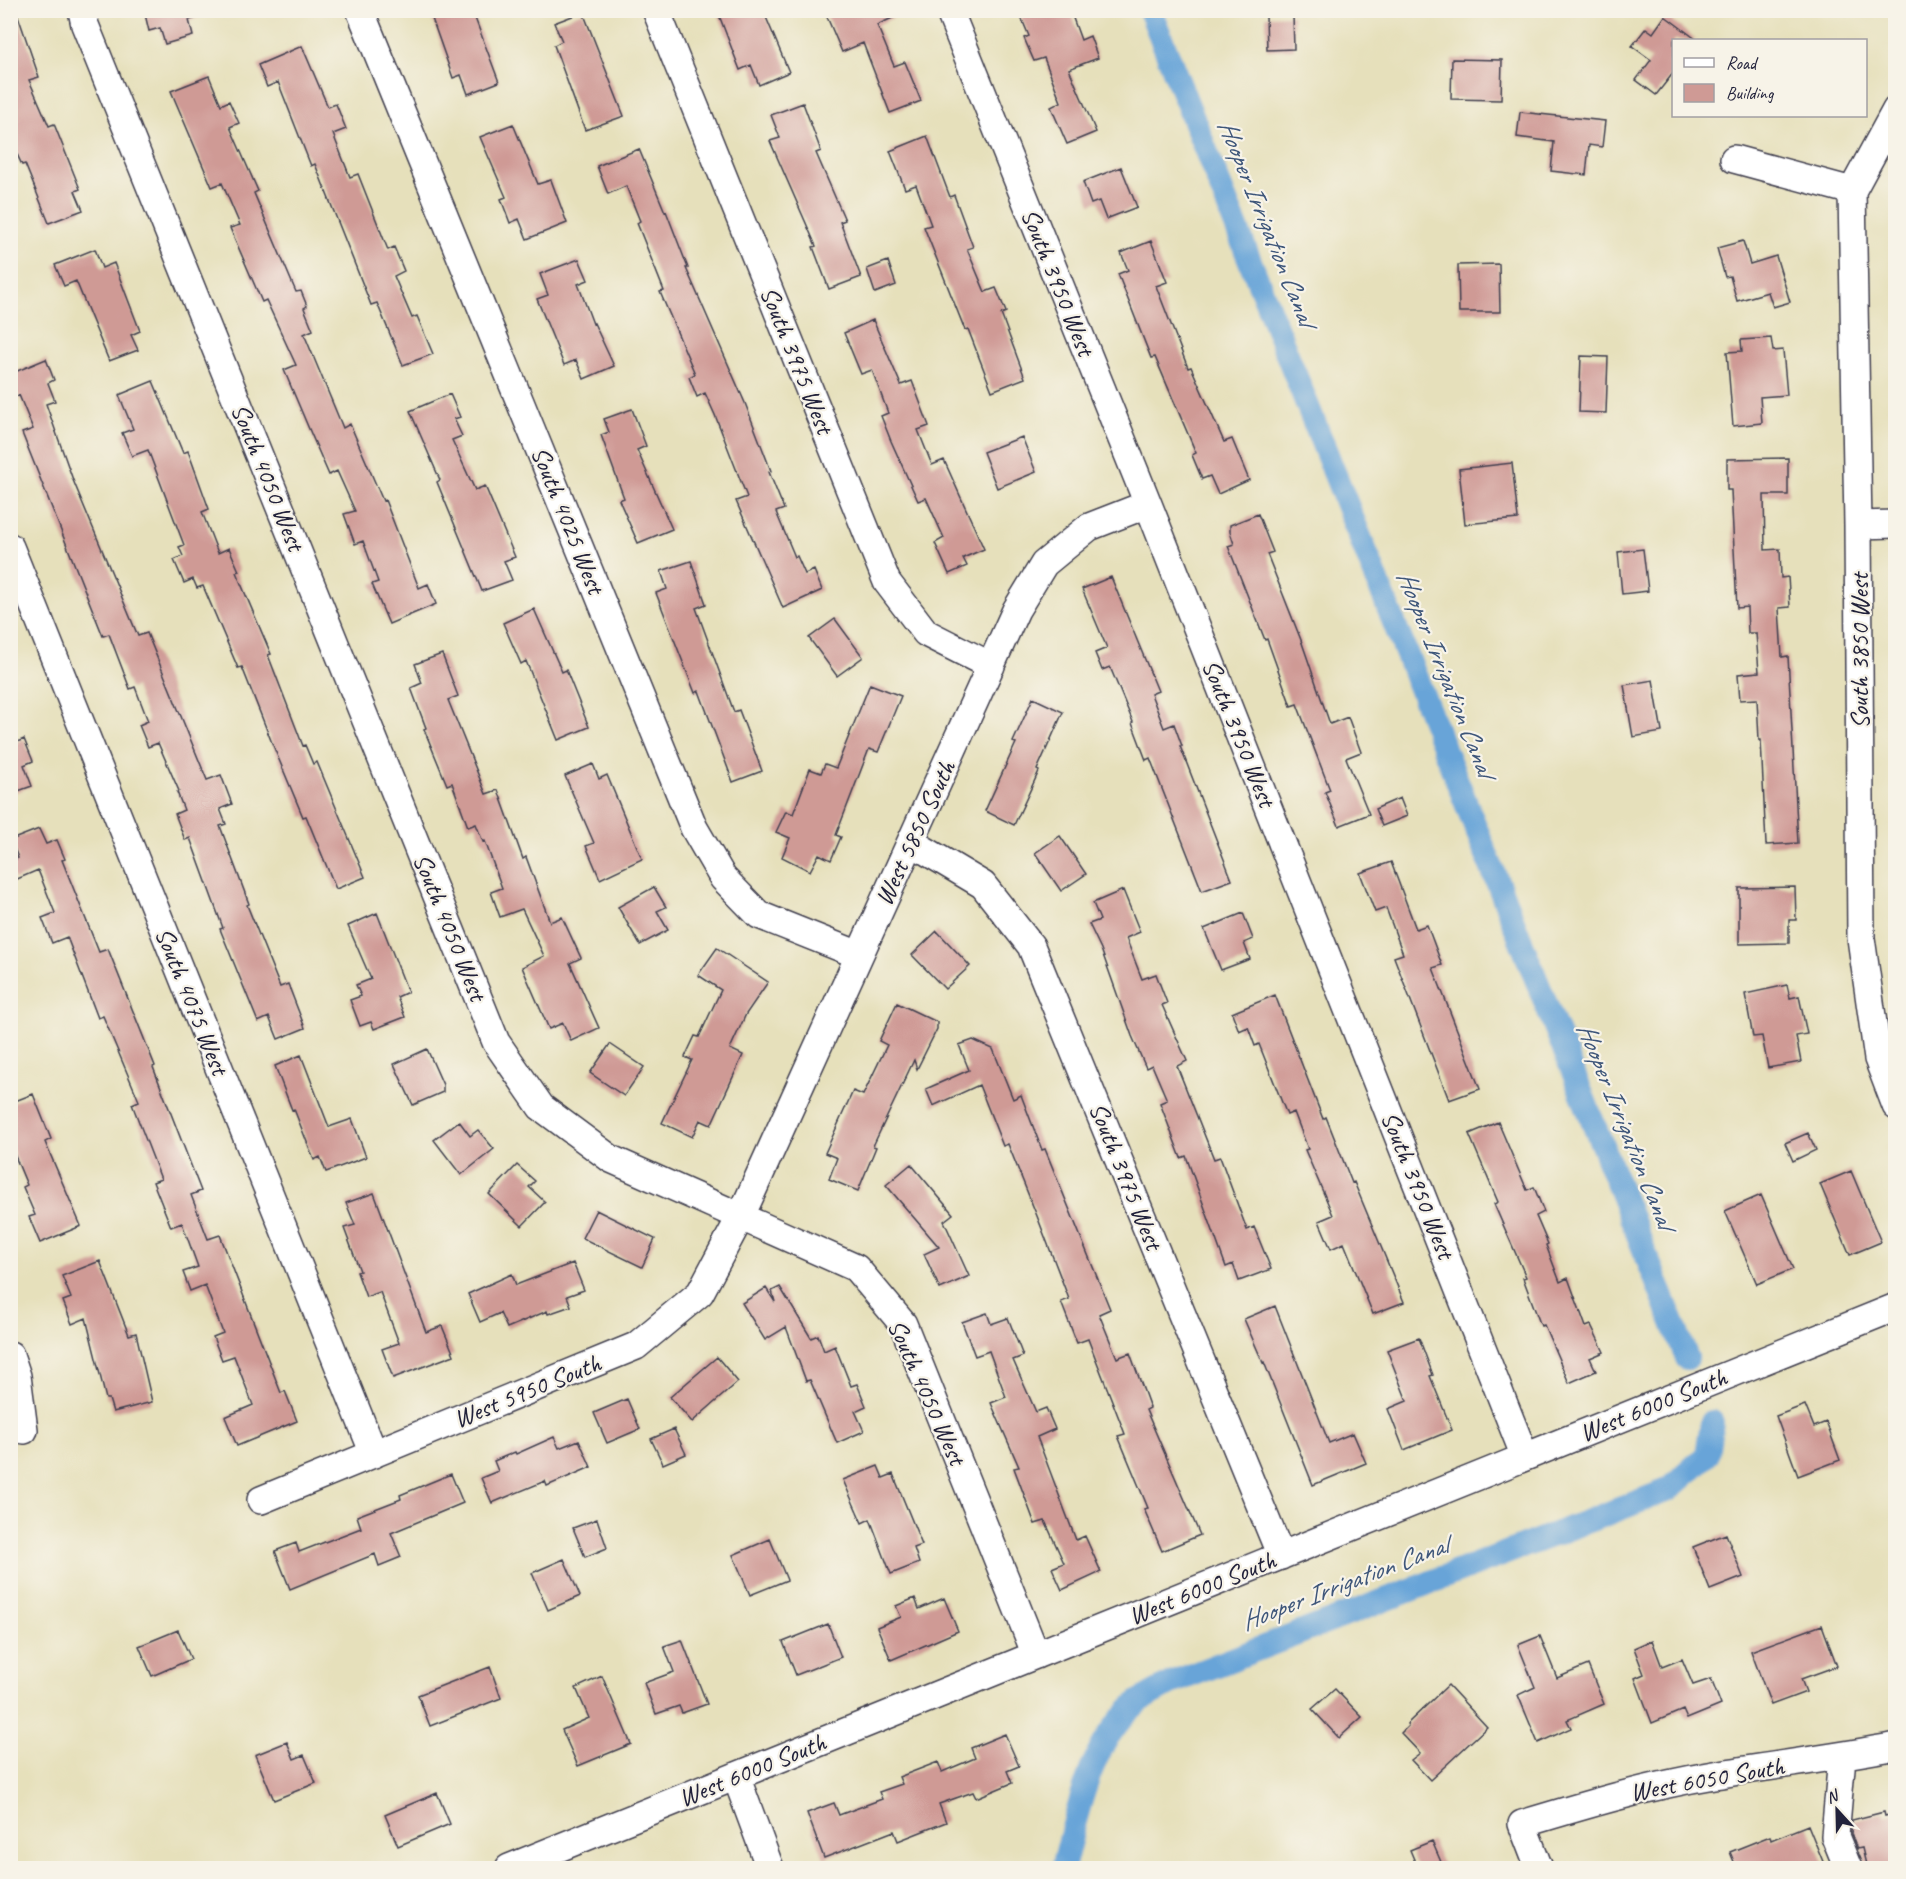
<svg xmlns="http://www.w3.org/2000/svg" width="1906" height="1879" font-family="Caveat,sans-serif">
<rect width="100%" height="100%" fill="#f7f3e8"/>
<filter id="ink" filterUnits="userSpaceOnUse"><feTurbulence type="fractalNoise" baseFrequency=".0167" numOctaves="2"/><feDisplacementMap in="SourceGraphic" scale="12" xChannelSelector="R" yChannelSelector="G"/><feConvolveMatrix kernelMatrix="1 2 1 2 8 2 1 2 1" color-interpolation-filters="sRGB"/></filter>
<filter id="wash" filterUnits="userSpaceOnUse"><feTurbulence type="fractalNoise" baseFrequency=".008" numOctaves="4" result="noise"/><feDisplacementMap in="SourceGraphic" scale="24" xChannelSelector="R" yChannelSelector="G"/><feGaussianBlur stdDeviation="1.35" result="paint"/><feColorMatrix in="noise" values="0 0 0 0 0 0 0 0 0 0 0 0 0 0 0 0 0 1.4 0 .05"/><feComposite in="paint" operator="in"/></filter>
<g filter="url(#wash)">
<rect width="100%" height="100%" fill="#e6e0bb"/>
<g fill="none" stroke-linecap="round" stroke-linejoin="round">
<path stroke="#67a4d8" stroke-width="24" d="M1150 10 1687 1358
M1063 1868C1078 1811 1089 1745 1135 1705 1145 1696 1160 1690 1171 1683L1668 1490 1707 1455 1712 1422"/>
</g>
<g id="blocks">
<path fill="#cf9a95" d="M10 10H16L39 77 29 80 49 126 54 124 80 189 75 191 83 210 49 223 25 164 22 165 10 139Z
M144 10H203L204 16 189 20 193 36 165 44 160 28 149 31Z
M429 10H472L499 82 468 94 461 75 453 78Z
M717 10H763L789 72 759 85 751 65 740 70Z
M824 10H910L877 25 894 66 905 62 921 101 890 113 863 43 842 52Z
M1018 10H1070L1081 40 1090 36 1098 58 1069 69 1096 132 1067 144 1051 107 1061 102 1044 58 1034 61 1024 38 1029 36Z
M583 12 624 116 585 130 554 45 562 41 554 23Z
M1293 15 1294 49 1267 50 1266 16Z
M1665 16 1697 40H1674V72L1656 95 1636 80 1651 60 1632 46 1646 28 1653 33Z
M302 46 328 107 336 104 346 129 333 134 350 177 358 174 388 250 394 247 404 271 394 276 412 318 417 316 433 354 403 365 377 303 371 305 315 164 311 166 278 82 267 87 258 65Z
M1452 59 1502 60 1501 100 1451 99Z
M209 76 221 105 229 101 239 123 230 127 258 191 254 193 296 292 301 291 307 306 304 308 313 330 304 334 343 428 350 424 383 501 385 500 419 588 428 584 436 604 389 624 372 584 378 582 363 541 355 544 344 514 355 511 337 471 329 475 309 429 284 370 296 365 266 300 262 302 230 228 240 225 222 183 212 187 171 91Z
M803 103 821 151 816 153 845 220 840 222 861 277 829 289 813 247 816 246 770 141 780 138 771 115Z
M1520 112 1605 121 1602 147 1589 145 1586 175 1551 171 1554 142 1517 137Z
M513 124 538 184 551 180 567 223 527 239 519 219 510 223 501 199 506 197 480 137Z
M927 136 950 197 954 195 973 247 967 249 985 292 996 288 1006 312 1001 314 1025 378 992 391 968 329 965 330 924 227 931 225 916 185 905 189 890 151Z
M639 149 665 212 666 211 688 268H686L745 403 771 471 769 472 784 509 776 512 795 557 797 556 805 574 814 570 822 590 783 608 736 501 747 497 715 415 705 393 697 397 689 377 695 374 660 292 664 291 637 223 640 221 626 186 608 194 597 166Z
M1121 167 1137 207 1106 219 1099 201 1091 204 1083 182Z
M1151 241 1167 282 1156 286 1188 368 1191 367 1224 442 1232 439 1249 480 1218 494 1210 476 1202 479 1192 455 1196 453 1155 357 1151 358 1118 274 1128 270 1121 253Z
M1743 241 1750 264 1776 256 1790 302 1773 307 1768 292 1737 301 1730 276 1725 277 1717 248Z
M95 249 102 268 114 263 140 331 131 335 138 350 109 361 76 281 64 286 55 265Z
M579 259 588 280 578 284 593 324 594 323 614 366 584 379 576 360 564 365 537 299 548 295 540 274Z
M888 261 896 285 875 293 867 269Z
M1499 264 1500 312H1459L1458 265Z
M873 320 901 385 912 381 929 426 918 430 932 465 944 460 984 549 963 558 967 566 949 574 935 543 944 538 926 498 918 501 891 441 881 416 888 413 872 370 861 374 844 333Z
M1771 338 1773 351 1783 350 1787 395 1760 397 1762 423 1733 426 1727 352 1742 351 1741 340Z
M1581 356 1608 357 1606 413 1579 412Z
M46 359 54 380 48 383 55 401 46 404 73 480 138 636 147 633 207 780 221 775 232 804 220 809 226 824 220 826 249 904 247 905 280 987 288 984 305 1028 278 1039 269 1017 258 1022 220 929 223 928 190 838 185 840 175 814 184 810 177 792 179 791 158 743 148 747 139 725 148 721 135 687 130 689 109 634 103 636 22 433 33 429 19 395 10 399V374Z
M153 381 183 453 188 451 209 509 202 512 218 553 229 548 239 571 236 572 271 654 268 655 303 746 305 745 313 764 317 762 365 877 336 889 306 816 303 817 272 743 242 667 238 668 203 586 197 588 193 579 184 583 174 560 183 556 179 547 184 545 148 450 132 456 122 433 133 429 119 395Z
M450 394 460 417 454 419 462 436 452 440 475 490 485 486 515 557 504 561 512 580 482 591 437 482 440 480 410 411Z
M632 409 646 446 637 450 672 529 638 543 619 500 624 498 601 435 609 432 604 419Z
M1022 437 1036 472 997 488 983 452Z
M1788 458V495H1764L1765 550 1780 549 1781 578 1788 577 1790 607 1779 608 1782 657 1788 656 1798 843 1766 845 1761 740H1759L1757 699 1740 700 1738 674 1759 672 1756 633H1748L1747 607 1737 608 1731 490H1727V459Z
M1512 463 1518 519 1465 524 1459 469Z
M1258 514 1273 552 1267 554 1301 640 1330 724 1348 717 1361 752 1346 758 1369 814 1339 826 1325 792 1330 790 1297 704 1291 706 1267 639 1265 640 1228 546 1234 544 1230 532V525Z
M1643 549 1648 591 1622 594 1618 552Z
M691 561 706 604 696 608 734 712 739 710 762 771 733 782 699 691 695 693 656 593 667 589 661 571Z
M1111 577 1158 691 1151 694 1164 728 1174 724 1182 746H1180L1232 880 1202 891 1150 758 1146 760 1132 723 1133 722 1110 667 1102 670 1095 653 1107 648 1082 589Z
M534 609 562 672 566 670 589 727 558 740 526 661 521 664 503 623Z
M835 619 863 657 837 676 809 638Z
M442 654 458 696 448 700 486 794 498 790 523 859 526 857 550 922 562 917 581 958 570 963 599 1028 571 1041 563 1023 549 1029 522 967 544 956 522 909 500 917 491 892 502 888 485 841 483 842 476 824 468 827 452 783 447 785 424 729 426 728 411 688 422 683 415 664Z
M1653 680 1662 732 1633 737 1624 685Z
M870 684 901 696 878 752 869 749 836 835 841 837 831 860 819 854 810 871 782 857 790 838 776 832 786 811 793 814 810 769 821 773 825 764 836 768Z
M1033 698 1063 712 1037 770 1039 771 1014 825 985 811 1016 743 1013 742Z
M10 735 15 743 24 739 33 761 24 765 32 786 10 794Z
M593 764 599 779 607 775 642 859 600 879 586 846 594 843 565 776Z
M1400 798 1407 816 1382 826 1375 809Z
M39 829 46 844 57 840 65 859 62 860 99 952 108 949 155 1066 153 1067 201 1191 191 1195 208 1239 220 1235 281 1393 285 1391 297 1421 237 1446 225 1417 253 1405 234 1356 222 1360 213 1337 223 1333 205 1285 190 1291 183 1272 198 1267 182 1223 171 1227 153 1182 161 1179 132 1104 139 1101 103 1016 98 1018 67 937 52 943 42 918 55 913 38 870 15 880 10 869V861L18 858 11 840Z
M1060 836 1086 874 1061 891 1035 853Z
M1391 862 1416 929 1427 925 1442 965 1433 968 1480 1089 1449 1100 1394 957 1403 954 1386 908 1375 912 1360 873Z
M654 887 666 907 657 911 668 930 640 945 618 907Z
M1795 887 1796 920H1789V943L1739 944V888Z
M1123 890 1140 932 1126 938 1142 979 1156 974 1167 1003 1162 1005 1187 1061 1177 1066 1214 1159 1220 1157 1247 1230 1254 1227 1271 1269 1239 1281 1233 1264 1226 1267 1186 1156 1181 1158 1160 1103 1167 1100 1152 1065 1146 1068 1132 1036 1101 949 1089 924 1100 920 1093 903Z
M377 913 408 992 397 997 405 1017 374 1029 371 1022 360 1026 350 1000 361 996 356 985 371 979 348 926Z
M1243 913 1253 939 1244 943 1250 959 1221 970 1204 929Z
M937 931 970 966 945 989 912 955Z
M717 948 768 982 746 1014 730 1049 743 1055 711 1125 700 1120 692 1137 662 1123 692 1060 685 1057 695 1036 699 1037 721 990 698 975Z
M1787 985 1790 998 1799 996 1807 1034 1796 1036 1801 1062 1768 1068 1762 1036 1753 1037 1745 994Z
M1275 995 1323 1119 1326 1117 1352 1183 1354 1182 1404 1302 1373 1314 1344 1243 1331 1249 1319 1221 1333 1215 1305 1150 1308 1149 1294 1112 1287 1115 1259 1044 1255 1046 1248 1027 1239 1031 1232 1013Z
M897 1003 937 1022V1029L917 1069 914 1060 873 1146 876 1147 858 1191 829 1179 837 1158 825 1153 853 1091 863 1095 887 1045 879 1041Z
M973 1040 993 1049 1013 1099 1021 1095 1042 1150 1045 1149 1110 1309 1099 1314 1117 1358 1130 1353 1150 1408 1146 1410 1200 1535 1162 1551 1144 1509 1148 1508 1118 1436 1125 1434 1088 1339 1077 1343 1061 1302 1069 1299 1037 1216 1008 1144 1003 1146 979 1085 933 1106 926 1089 969 1070 959 1045Z
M610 1044 644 1067 624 1096 590 1073Z
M427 1049 443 1085V1092L413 1105 394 1064Z
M301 1055 329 1127 352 1119 366 1157 326 1172 320 1157 314 1160 294 1109 292 1110 275 1066Z
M33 1094 51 1139 45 1142 81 1226 40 1243 29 1217 35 1215 23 1187 27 1185 10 1144V1103Z
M459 1121 470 1136 478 1130 494 1149 461 1175 434 1140Z
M1498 1122 1527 1190 1534 1187 1544 1212 1536 1216 1548 1244 1546 1245 1560 1282 1568 1278 1586 1327 1591 1325 1604 1352 1590 1358 1596 1371 1569 1383 1544 1325 1541 1326 1523 1278 1526 1277 1494 1204 1498 1202 1469 1134Z
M1808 1133 1816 1150 1793 1161 1785 1143Z
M911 1164 953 1214 944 1221 969 1276 940 1289 924 1254 939 1247 886 1185Z
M517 1165 535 1181 529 1187 545 1202 522 1226 489 1194Z
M1851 1171 1881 1242 1850 1255 1820 1184Z
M374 1193 426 1332 442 1326 454 1355 393 1378 382 1349 399 1343 380 1292 366 1297 357 1272 360 1271 344 1228 355 1225 346 1203Z
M1761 1195 1793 1269 1757 1284 1725 1211Z
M596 1210 655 1239 642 1267 582 1238Z
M100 1261 129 1335 136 1333 152 1402 113 1412 109 1399H106L86 1318 72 1324 63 1301 71 1298 62 1276Z
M573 1263 584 1290 567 1296 571 1306 548 1314 547 1311 507 1328 500 1313 480 1322 468 1294 512 1274 516 1285Z
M780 1287 811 1338 818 1335 824 1351 835 1346 851 1386 857 1384 866 1406 855 1411 864 1431 837 1443 810 1380 806 1381 786 1327 765 1340 742 1303 766 1288 775 1302 772 1291Z
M1275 1306 1329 1443 1353 1433 1366 1463 1313 1485 1264 1362 1263 1363 1244 1319Z
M987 1313 991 1324 1008 1318 1023 1356 1013 1360 1036 1412 1046 1408 1055 1429 1037 1437 1076 1540 1085 1536 1101 1572 1062 1590 1052 1568 1064 1563 1045 1521 1035 1524 1014 1468 1019 1467 991 1403 1006 1397 989 1351 975 1356 962 1322Z
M1419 1338 1433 1375 1430 1376 1452 1430 1404 1450 1388 1409 1407 1401 1387 1350Z
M717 1357 738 1382 692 1422 670 1397Z
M627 1399 640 1429 607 1443 594 1413Z
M1805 1405 1814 1427 1826 1422 1840 1460 1798 1476 1776 1416Z
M674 1429 686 1454 663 1464 651 1439Z
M554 1437 559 1448 579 1440 591 1467 547 1486 545 1481 492 1503 481 1478 498 1471 494 1461 515 1452 516 1454Z
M878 1466 883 1478 893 1474 922 1545 914 1548 919 1563 891 1574 870 1519 862 1523 843 1480Z
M451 1474 463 1503 391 1533 401 1557 379 1566 375 1554 290 1589 275 1551 296 1543 299 1552 361 1528 357 1516 401 1499 400 1495Z
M597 1519 607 1548 585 1557 573 1528Z
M1726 1534 1743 1577 1710 1590 1693 1547Z
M770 1539 787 1580 750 1595 733 1555Z
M564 1559 580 1596 548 1610 532 1573Z
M915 1598 919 1609 944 1598 958 1631 891 1660 877 1627 901 1617 896 1606Z
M828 1624 841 1657 796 1675 783 1642Z
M1822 1625 1837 1666 1801 1679 1806 1692 1771 1705 1751 1651Z
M178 1630 191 1659 152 1676 139 1646Z
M1540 1636 1557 1678 1588 1665 1604 1704 1567 1720 1571 1728 1538 1743 1518 1695 1535 1687 1518 1645Z
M682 1640 707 1704 682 1713 679 1706 656 1714 644 1683 674 1672 664 1646Z
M1652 1640 1662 1667 1682 1659 1693 1685 1711 1679 1721 1705 1687 1719 1683 1710 1652 1723 1635 1678 1644 1674 1634 1648Z
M490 1667 501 1698 430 1726 418 1695Z
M602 1676 631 1744 578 1766 562 1730 589 1718 576 1688Z
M1448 1685 1487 1727 1430 1780 1411 1760 1420 1753 1401 1733 1408 1726 1407 1724Z
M1335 1689 1362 1717 1339 1738 1312 1709Z
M1005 1734 1019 1766 1007 1771 1012 1783 976 1798 973 1792 939 1804 946 1822 898 1841 894 1831 824 1858 807 1813 834 1803 839 1815 882 1799 879 1792 902 1784 899 1777 938 1762 942 1772 975 1758 971 1748Z
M287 1742 294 1759 304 1755 316 1783 274 1800 255 1755Z
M437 1793 450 1824 398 1846 385 1815Z
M1884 1812 1885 1816 1896 1813V1869H1867L1862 1848 1857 1849 1851 1834 1852 1820Z
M1808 1825 1826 1869H1737L1730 1852 1770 1836 1771 1840Z
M1432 1841 1444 1869H1418L1410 1850Z"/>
</g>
</g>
<g filter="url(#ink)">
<use href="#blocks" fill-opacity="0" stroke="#3f3e4e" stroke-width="1.5"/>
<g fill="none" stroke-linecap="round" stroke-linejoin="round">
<g stroke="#3f3e4e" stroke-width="30">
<path id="minor" d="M82 10 85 25 496 1042 541 1107 611 1159 856 1268 903 1324 1036 1655
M360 10 694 828 723 878 759 915 859 955
M656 10 887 582 926 633 991 666
M949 10 1148 504 1525 1457
M1734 159 1852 191 1896 110
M1852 191 1858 525 1861 938 1878 1059 1896 1106
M1858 525 1896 524
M10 547 374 1454
M911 842 983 885 1031 946 1281 1556
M10 1355 17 1376 24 1430
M261 1500 636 1346 700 1293 741 1216 1016 610 1044 564 1089 527 1148 504
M1842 1757 1835 1836 1848 1868
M736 1776 770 1868
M509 1868 1896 1307
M1539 1868 1522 1824C1585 1805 1648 1786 1714 1775 1774 1765 1835 1758 1896 1746"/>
</g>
<use href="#minor" stroke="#fff" stroke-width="27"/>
</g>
</g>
<g text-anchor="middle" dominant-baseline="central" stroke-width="4.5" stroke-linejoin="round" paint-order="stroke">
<g font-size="26" fill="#22223b" stroke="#f7f3e8">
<text transform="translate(1058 282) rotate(68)">South 3950 West</text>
<text transform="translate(797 360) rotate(68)">South 3975 West</text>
<text transform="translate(268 477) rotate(68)">South 4050 West</text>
<text transform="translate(568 520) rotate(68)">South 4025 West</text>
<text transform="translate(1859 651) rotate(-90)">South 3850 West</text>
<text transform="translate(1239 733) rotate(68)">South 3950 West</text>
<text transform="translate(915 833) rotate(-65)">West 5850 South</text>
<text transform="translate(450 927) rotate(68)">South 4050 West</text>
<text transform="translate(192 1001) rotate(68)">South 4075 West</text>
<text transform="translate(1126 1176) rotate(68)">South 3975 West</text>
<text transform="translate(1418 1185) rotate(68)">South 3950 West</text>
<text transform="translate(527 1391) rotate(-22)">West 5950 South</text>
<text transform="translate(927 1392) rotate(66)">South 4050 West</text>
<text transform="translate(1653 1405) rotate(-22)">West 6000 South</text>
<text transform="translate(1202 1588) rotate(-22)">West 6000 South</text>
<text transform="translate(752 1770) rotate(-22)">West 6000 South</text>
<text transform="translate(1707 1779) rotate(-10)">West 6050 South</text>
</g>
<g font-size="27" font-style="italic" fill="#3e567a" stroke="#f7f3e8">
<text transform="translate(1267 222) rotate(68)">Hooper Irrigation Canal</text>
<text transform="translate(1446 673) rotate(68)">Hooper Irrigation Canal</text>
<text transform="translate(1626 1125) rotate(68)">Hooper Irrigation Canal</text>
<text transform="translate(1344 1583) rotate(-21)">Hooper Irrigation Canal</text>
</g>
</g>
<rect width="1906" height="1879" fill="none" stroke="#f7f3e8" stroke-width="36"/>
<rect x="1672" y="39" width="195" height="78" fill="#f7f3e8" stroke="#a29fa3" stroke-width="1.5"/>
<rect x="1684" y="58" width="30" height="9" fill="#ffffff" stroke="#a29fa3" stroke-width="1.5"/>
<text x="1726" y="69" font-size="18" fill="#22223b">Road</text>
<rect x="1684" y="84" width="30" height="18" fill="#cf9a95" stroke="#a29fa3" stroke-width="1.5"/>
<text x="1726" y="99" font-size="18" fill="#22223b">Building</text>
<g transform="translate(1837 1810) rotate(338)" stroke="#f7f3e8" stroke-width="4.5" paint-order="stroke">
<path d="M0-4.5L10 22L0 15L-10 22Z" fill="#22223b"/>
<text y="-9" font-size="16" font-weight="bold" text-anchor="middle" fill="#22223b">N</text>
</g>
</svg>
